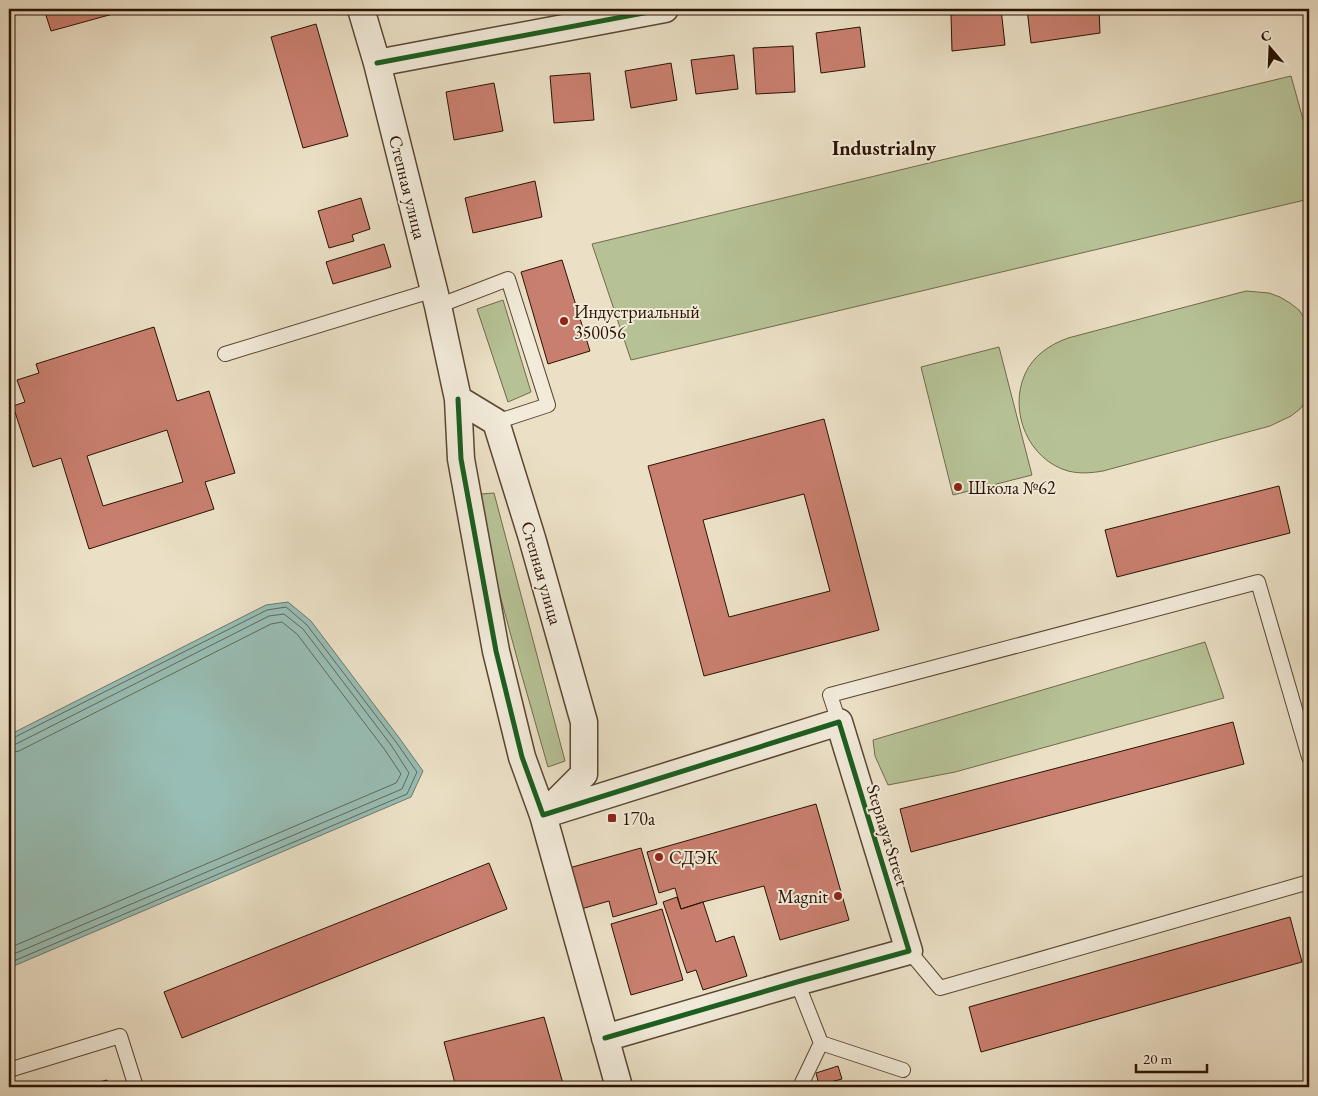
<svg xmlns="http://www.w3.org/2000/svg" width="1318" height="1096" font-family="'EB Garamond',serif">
<rect width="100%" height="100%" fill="#ebe0c6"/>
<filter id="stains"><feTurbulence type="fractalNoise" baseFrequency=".004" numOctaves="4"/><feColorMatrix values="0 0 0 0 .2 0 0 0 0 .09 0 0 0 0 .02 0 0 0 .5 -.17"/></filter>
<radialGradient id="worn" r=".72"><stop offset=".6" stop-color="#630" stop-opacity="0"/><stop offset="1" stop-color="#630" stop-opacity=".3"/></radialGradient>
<path fill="#b6c296" stroke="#706a4b" d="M1291 76 1309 141V199L631 360 592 244Z
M1246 291 1269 293 1280 297 1290 303 1299 310 1309 325V397L1300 409 1291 416 1270 426 1103 471C1091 473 1080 474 1068 471 1029 460 1008 412 1025 374 1033 356 1049 345 1068 338Z
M503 300 531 392 508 402 477 309Z
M999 347 1032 475 953 495 921 367Z
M494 493 565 761 548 767 520 669 494 573 481 494Z
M1205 642 1224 698 955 772 888 785 875 756 873 740Z"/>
<path fill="#98bdb4" stroke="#6c796c" d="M288 602 311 621 400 739 423 771 411 797 9 968V735L266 605Z"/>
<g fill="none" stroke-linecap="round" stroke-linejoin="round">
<path stroke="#61685a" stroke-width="1" d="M9 739 13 738 267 610 286 607 307 625 396 742 417 772 407 794 9 963
M9 745 16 744 269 616 284 614 303 629 391 745 409 773 402 789 9 956
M9 753 19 751 271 624 282 622 297 634 385 750 401 774 396 783 9 948"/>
</g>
<path fill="#c97f6f" stroke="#2a1200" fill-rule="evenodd" d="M44 9H131L51 31Z
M992 9H1001L1005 45 952 51 951 15Z
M1027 9H1099L1100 33 1031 43Z
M316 24 348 136 303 148 271 37Z
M860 27 865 67 821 73 816 33Z
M793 46 795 92 756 94 753 48Z
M734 55 738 89 696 94 691 60Z
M671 63 677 100 631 108 625 71Z
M590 73 594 120 554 123 550 76Z
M494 83 503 131 454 140 446 92Z
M535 181 542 217 473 233 465 198Z
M361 198 370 229 352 235 354 241 329 248 318 211Z
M384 244 391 267 333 284 326 262Z
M562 260 590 351 548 364 521 272Z
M154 327 177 401 209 391 235 473 205 482 214 509 89 549 61 458 33 467 13 406 25 402 17 380 39 373 36 364ZM167 430 183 482 103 506 87 456Z
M824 419 879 630 704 676 648 466ZM804 494 830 591 729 617 703 520Z
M1279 486 1290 533 1117 577 1105 530Z
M1233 722 1244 764 911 852 900 809Z
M816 804 849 920 780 940 764 886 703 902 681 909 675 888 659 893 647 852Z
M641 848 657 904 613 917 609 901 581 909 569 868Z
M489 863 507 909 182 1038 164 992Z
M677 897 681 909 703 902 716 942 734 936 747 976 703 990 696 970 687 973 663 902Z
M662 909 683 980 631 995 611 924Z
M1290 917 1302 962 981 1052 969 1007Z
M544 1017 564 1087H456L444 1042Z
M838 1066 842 1079 819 1085 816 1073Z
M107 1080 108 1087H79Z"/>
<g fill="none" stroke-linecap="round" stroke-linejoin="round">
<g stroke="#5a4632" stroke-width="16">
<path id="lane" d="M438 306 508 279 548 405 496 422
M225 354 434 290
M839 722 830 695 1258 582 1309 757
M909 951 940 988 1309 882
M797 982 821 1043 903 1070
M9 1070 120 1036 136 1087
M800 1087 821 1043"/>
</g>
<g stroke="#5a4632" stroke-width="29">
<path id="street" d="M361 9 377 63 438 306 458 399 496 422 532 538 584 722V774L543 815 619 1087
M377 63 665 9
M458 399 461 459 496 651 522 757 543 815 839 722 909 951 797 982 605 1038"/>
</g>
<use href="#lane" stroke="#f2ebda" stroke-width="14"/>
<use href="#street" stroke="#f2ebda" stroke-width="26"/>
<g stroke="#f2ebda" stroke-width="8">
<path id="cycleway" d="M377 63 665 9
M458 399 461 459 496 651 522 757 543 815 839 722 909 951 797 982 605 1038"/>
</g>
<use href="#cycleway" stroke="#1b5e20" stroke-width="5"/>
</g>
<g fill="#8f2418" stroke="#f2ebda" stroke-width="2">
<circle cx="564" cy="321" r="5"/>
<circle cx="958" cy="487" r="5"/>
<rect x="607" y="813" width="10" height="10" rx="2.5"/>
<circle cx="659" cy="857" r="5"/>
<circle cx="838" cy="896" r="5"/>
</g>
<g text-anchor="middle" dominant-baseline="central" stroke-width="4" stroke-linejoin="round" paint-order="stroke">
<g font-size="18" fill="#2a1200" stroke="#f2ebda">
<text transform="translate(408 187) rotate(76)">Степная улица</text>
<text transform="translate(542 573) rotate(74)">Степная улица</text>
<text transform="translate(888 835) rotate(73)">Stepnaya Street</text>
</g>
<g font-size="18" fill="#2a1200" stroke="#f2ebda" text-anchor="start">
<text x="574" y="311">Индустриальный<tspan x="574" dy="21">350056</tspan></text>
<text x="968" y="487">Школа №62</text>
<text x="622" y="818">170а</text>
<text x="669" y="857">СДЭК</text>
<text x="828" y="896" text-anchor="end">Magnit</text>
</g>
<g font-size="20" font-weight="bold" fill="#2a1200" stroke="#f2ebda">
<text x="884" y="148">Industrialny</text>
</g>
</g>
<rect width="1318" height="1096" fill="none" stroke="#ebe0c6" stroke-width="30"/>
<rect x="10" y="10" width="1298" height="1076" fill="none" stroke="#2a1200" stroke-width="2.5"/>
<rect x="15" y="15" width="1288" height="1066" fill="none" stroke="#2a1200"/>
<g transform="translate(1270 48) rotate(341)" stroke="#f2ebda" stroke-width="4" paint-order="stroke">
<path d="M0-4L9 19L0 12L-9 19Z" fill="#2a1200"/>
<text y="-8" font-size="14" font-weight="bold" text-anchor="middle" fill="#2a1200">С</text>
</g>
<path d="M1136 1064v8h71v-8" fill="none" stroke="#2a1200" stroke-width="2.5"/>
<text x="1143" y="1064" font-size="15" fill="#2a1200" stroke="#f2ebda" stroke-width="4" paint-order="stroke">20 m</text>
<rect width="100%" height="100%" filter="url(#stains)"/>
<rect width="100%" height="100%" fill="url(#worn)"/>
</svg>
